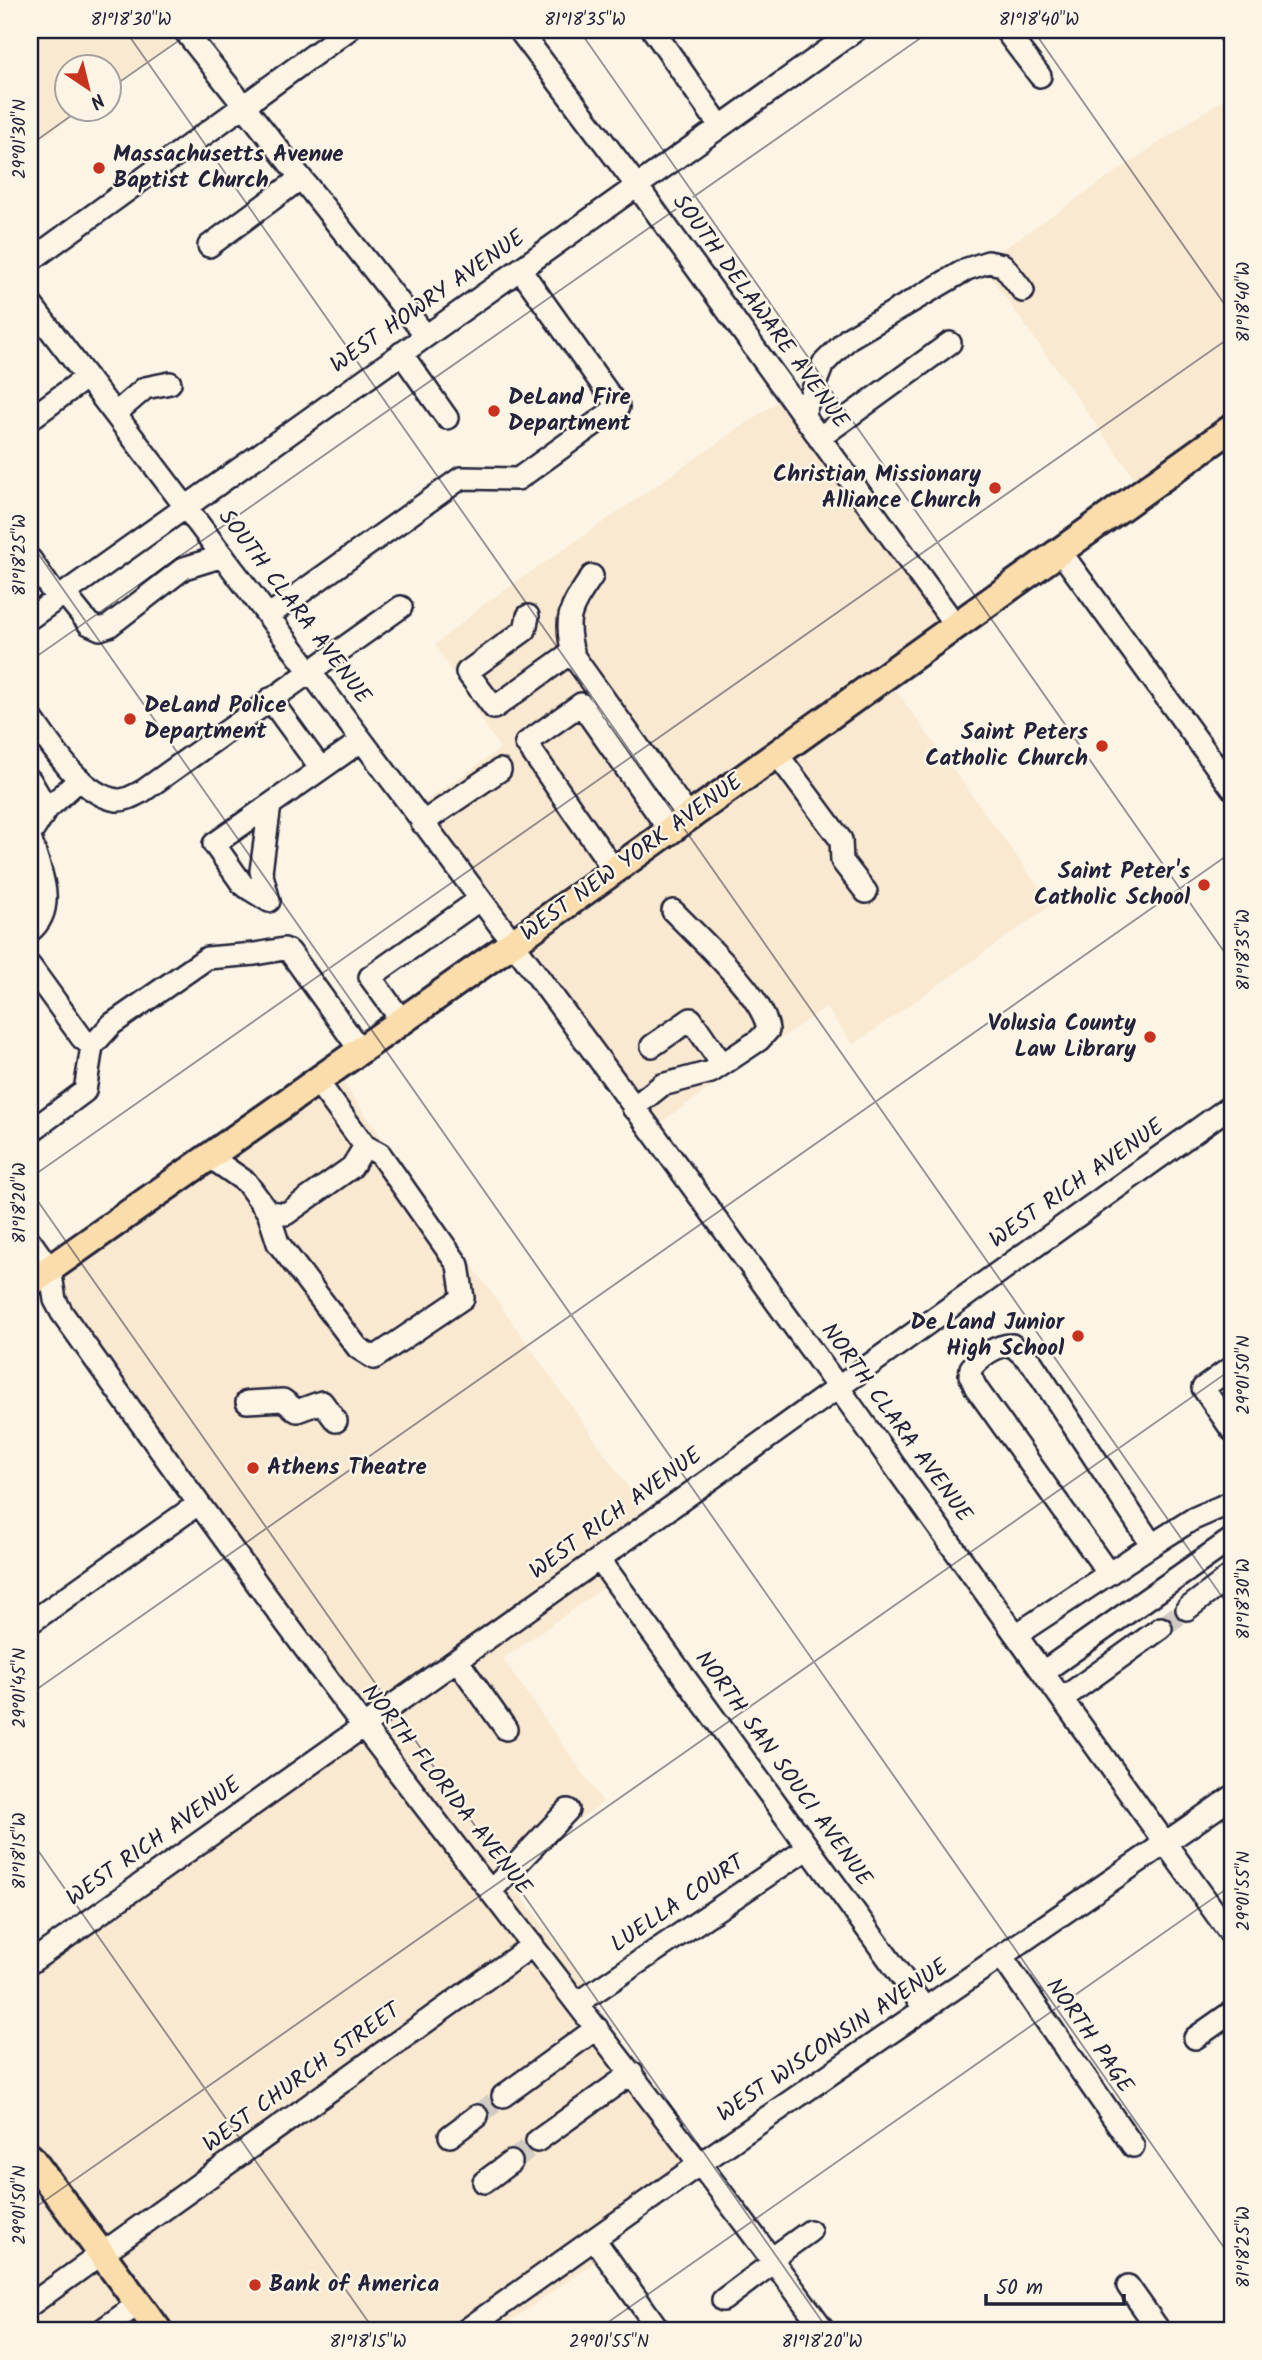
<svg xmlns="http://www.w3.org/2000/svg" width="1262" height="2360" font-family="Kalam,sans-serif">
<rect width="100%" height="100%" fill="#fcf5e5"/>
<filter id="ink" filterUnits="userSpaceOnUse"><feTurbulence type="fractalNoise" baseFrequency=".0143" numOctaves="2"/><feDisplacementMap in="SourceGraphic" scale="14" xChannelSelector="R" yChannelSelector="G"/><feConvolveMatrix kernelMatrix="1 2 1 2 8 2 1 2 1" color-interpolation-filters="sRGB"/></filter>
<g filter="url(#ink)">
<path fill="#f9e9d1" d="M30 30H172L180 39 109 90 108 66H66V108L83 109 30 147Z
M1232 93V415L1138 483 981 264Z
M780 400 942 623 513 930 420 805 500 749 435 645 483 605Z
M892 685 1052 905 853 1045 826 1007 657 1125 526 947Z
M340 1078 646 1512 365 1712 206 1499 70 1308 64 1297 61 1274Z
M597 1573 606 1586 503 1659 603 1802 505 1874 587 1984 579 1990 378 1729Z
M362 1740 519 1942 103 2240 30 2142V1976Z
M531 1959 687 2160 447 2330H169L116 2257Z
M30 2173 88 2251 30 2292Z
M593 2253 598 2260 498 2330H484Z
M100 2268 146 2330H30V2318Z"/>
<g fill="none" stroke-linecap="round" stroke-linejoin="round">
<path stroke="#d0cbc3" stroke-width="21" stroke-dasharray="21 10" stroke-linecap="butt" d="M1161 1628 1187 1609
M477 2116 503 2096
M511 2162 537 2141"/>
<g stroke="#22223b" stroke-width="26">
<path id="minor" d="M184 30 426 336
M519 30 637 186 956 626
M653 30 720 126
M1005 30 1040 76
M1228 30 1232 36
M209 246 301 178
M30 261 348 30
M30 303C305 662 576 1023 840 1390 971 1571 1101 1754 1232 1936
M401 353 447 418
M115 414 145 388 170 383
M803 415 823 364 849 338 967 269 988 262 1003 265 1023 291
M30 419 87 377
M819 438 950 343
M1060 551 1232 788
M30 559 57 598
M592 576C570 609 563 617 574 657L689 817
M64 593 89 624 100 629 109 626 184 568 223 556
M268 616 461 478 518 479 618 407 520 269
M528 616 525 630 467 672 494 708 573 651
M30 618 856 30
M270 699 321 769
M30 716C50 743 80 795 117 800 125 801 135 795 143 791L401 607
M777 754 841 840 842 861 866 892
M30 780 47 809
M270 805 261 871 269 901 243 885 214 844 361 741
M422 823 500 770
M30 835 47 809 80 779
M30 838C39 868 59 907 30 931
M614 870 526 743 581 704 670 831
M30 966 82 1038 92 1046
M402 1021 370 977 479 900
M652 1046 691 1019 722 1064
M633 1108 662 1085 711 1072 759 1040 768 1030C765 997 697 936 673 911
M30 1132 85 1091 92 1046 112 1024 207 958 255 954 284 949 290 952 360 1050
M210 1157 246 1182 268 1212 286 1214 352 1167 365 1146 317 1081
M268 1212 278 1243 358 1348 374 1358 463 1298 458 1265 380 1154 365 1146
M30 1241 50 1269 55 1300 62 1313C161 1452 260 1590 363 1726 517 1927 674 2126 824 2330
M1232 1367 1203 1388 1232 1430
M247 1402 283 1400 297 1411 322 1402 336 1421
M1152 1545 1193 1519 1232 1502
M599 1559 925 2009
M1187 1609 1232 1575
M30 1623 198 1504
M1016 1635 1152 1545 1032 1363 1012 1345C996 1345 981 1356 971 1368L970 1375 976 1388 1109 1574
M457 1660 506 1729
M1043 1672 1232 1539
M1062 1699 1161 1628
M491 1891 568 1810
M1002 1957 1133 2146
M30 1963 599 1559 1232 1105
M578 2003 808 1848
M1195 2038 1232 2012
M503 2096 597 2028
M450 2136 477 2116
M537 2141 632 2073
M484 2182 511 2162
M594 2239 659 2330
M771 2259 810 2231
M1128 2286 1159 2330
M723 2300 774 2262
M30 2305 533 1945
M102 2330 138 2304
M466 2330 701 2163 1232 1797"/>
</g>
<g stroke="#22223b" stroke-width="32">
<path id="major" d="M30 1283 531 930 1232 428
M30 2157 158 2330"/>
</g>
<use href="#minor" stroke="#fcf5e5" stroke-width="21"/>
<use href="#major" stroke="#fbddab" stroke-width="26"/>
</g>
</g>
<path fill="none" stroke="#22223b" stroke-width="2" stroke-opacity="0.45" d="M125 30 1232 1611M579 30 1232 963M1033 30 1232 315M108 90 194 30M30 145 82 108M30 542 1232 2259M30 661 932 30M30 1178 1232 336M30 1190 828 2330M30 1694 1232 852M30 1839 374 2330M30 2211 1232 1369M597 2330 1232 1885"/>
<g fill="#c8321e" stroke="#fcf5e5" stroke-width="2.5">
<circle cx="99" cy="168" r="7"/>
<circle cx="494" cy="411" r="7"/>
<circle cx="995" cy="488" r="7"/>
<circle cx="130" cy="719" r="7"/>
<circle cx="1102" cy="746" r="7"/>
<circle cx="1204" cy="885" r="7"/>
<circle cx="1150" cy="1037" r="7"/>
<circle cx="1078" cy="1336" r="7"/>
<circle cx="253" cy="1468" r="7"/>
<circle cx="255" cy="2285" r="7"/>
</g>
<g text-anchor="middle" dominant-baseline="central" stroke-width="5" stroke-linejoin="round" paint-order="stroke">
<g font-size="23" font-weight="bold" fill="#22223b" stroke="#fcf5e5" text-anchor="start">
<text x="113" y="155">Massachusetts Avenue<tspan x="113" dy="26">Baptist Church</tspan></text>
<text x="508" y="398">DeLand Fire<tspan x="508" dy="26">Department</tspan></text>
<text x="981" y="475" text-anchor="end">Christian Missionary<tspan x="981" dy="26">Alliance Church</tspan></text>
<text x="144" y="706">DeLand Police<tspan x="144" dy="26">Department</tspan></text>
<text x="1088" y="733" text-anchor="end">Saint Peters<tspan x="1088" dy="26">Catholic Church</tspan></text>
<text x="1190" y="872" text-anchor="end">Saint Peter's<tspan x="1190" dy="26">Catholic School</tspan></text>
<text x="1136" y="1024" text-anchor="end">Volusia County<tspan x="1136" dy="26">Law Library</tspan></text>
<text x="1064" y="1323" text-anchor="end">De Land Junior<tspan x="1064" dy="26">High School</tspan></text>
<text x="267" y="1468">Athens Theatre</text>
<text x="269" y="2285">Bank of America</text>
</g>
<g font-size="23" fill="#22223b" stroke="#fcf5e5">
<text transform="translate(428 302) rotate(-35)">WEST HOWRY AVENUE</text>
<text transform="translate(760 312) rotate(54)">SOUTH DELAWARE AVENUE</text>
<text transform="translate(294 607) rotate(53)">SOUTH CLARA AVENUE</text>
<text transform="translate(632 858) rotate(-36)">WEST NEW YORK AVENUE</text>
<text transform="translate(1077 1184) rotate(-35)">WEST RICH AVENUE</text>
<text transform="translate(896 1423) rotate(54)">NORTH CLARA AVENUE</text>
<text transform="translate(616 1514) rotate(-36)">WEST RICH AVENUE</text>
<text transform="translate(783 1769) rotate(54)">NORTH SAN SOUCI AVENUE</text>
<text transform="translate(446 1790) rotate(52)">NORTH FLORIDA AVENUE</text>
<text transform="translate(154 1842) rotate(-35)">WEST RICH AVENUE</text>
<text transform="translate(678 1904) rotate(-34)">LUELLA COURT</text>
<text transform="translate(1089 2036) rotate(55)">NORTH PAGE</text>
<text transform="translate(833 2041) rotate(-34)">WEST WISCONSIN AVENUE</text>
<text transform="translate(302 2078) rotate(-36)">WEST CHURCH STREET</text>
</g>
</g>
<rect width="1262" height="2360" fill="none" stroke="#fcf5e5" stroke-width="77"/>
<g transform="translate(88 88) rotate(145)"><circle r="33" fill="#fcf5e5" stroke="#a5a1a1" stroke-width="2"/>
<path d="M0-5L12 26L0 18L-12 26Z" fill="#c8321e"/>
<text y="-10" font-size="19" font-weight="bold" text-anchor="middle" fill="#22223b">N</text>
</g>
<path d="M986 2294v10h138v-10" fill="none" stroke="#22223b" stroke-width="3.5"/>
<text x="996" y="2294" font-size="21" fill="#22223b" stroke="#fcf5e5" stroke-width="5" paint-order="stroke">50 m</text>
<rect x="38" y="38" width="1186" height="2284" fill="none" stroke="#22223b" stroke-width="2.5"/>
<g font-size="18" text-anchor="middle" fill="#22223b">
<text x="131" y="25">81°18'30"W</text>
<text x="585" y="25">81°18'35"W</text>
<text x="1039" y="25">81°18'40"W</text>
<text transform="translate(19 139) rotate(-90)" y="6">29°01'30"N</text>
<text transform="translate(1243 302) rotate(-90)" y="6">81°18'40"W</text>
<text transform="translate(19 555) rotate(-90)" y="6">81°18'25"W</text>
<text transform="translate(1243 950) rotate(-90)" y="6">81°18'35"W</text>
<text transform="translate(19 1203) rotate(-90)" y="6">81°18'20"W</text>
<text transform="translate(1243 1375) rotate(-90)" y="6">29°01'50"N</text>
<text transform="translate(1243 1599) rotate(-90)" y="6">81°18'30"W</text>
<text transform="translate(19 1688) rotate(-90)" y="6">29°01'45"N</text>
<text transform="translate(19 1851) rotate(-90)" y="6">81°18'15"W</text>
<text transform="translate(1243 1891) rotate(-90)" y="6">29°01'55"N</text>
<text transform="translate(19 2205) rotate(-90)" y="6">29°01'50"N</text>
<text transform="translate(1243 2247) rotate(-90)" y="6">81°18'25"W</text>
<text x="368" y="2347">81°18'15"W</text>
<text x="609" y="2347">29°01'55"N</text>
<text x="822" y="2347">81°18'20"W</text>
</g>
</svg>
